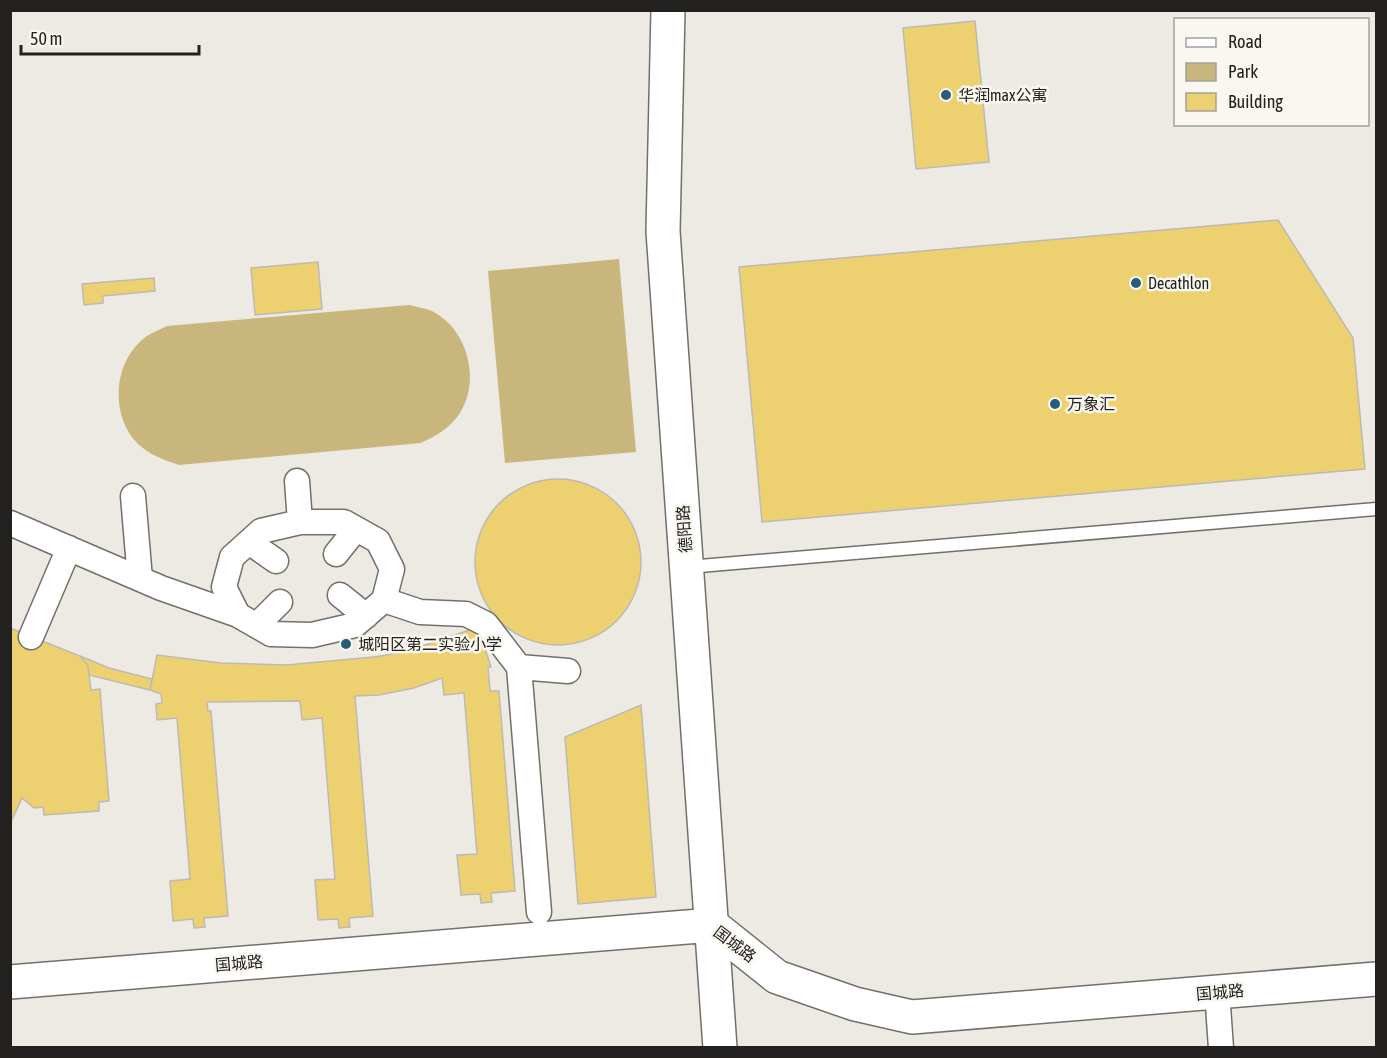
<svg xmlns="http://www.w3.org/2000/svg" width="1387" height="1058" font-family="'Asap Condensed','Noto Sans SC',sans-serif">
<rect width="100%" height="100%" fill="#eceae3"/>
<path fill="#c8b67c" d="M619 259 636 452 505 463 488 271Z
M409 305C416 307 425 308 432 311 468 329 482 382 458 416 448 429 436 436 421 443L179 465C164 460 150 455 138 444 109 415 113 360 147 336 153 332 161 329 167 326Z"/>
<path fill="#edd06f" stroke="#bcbab4" stroke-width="1.5" d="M975 21 989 162 916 169 903 28Z
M1278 220 1353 338 1365 469 762 522 739 267Z
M318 262 322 309 255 315 251 268Z
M154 278 155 291 103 296V303L84 305 82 284Z
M475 562a83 83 0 1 1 166 0a83 83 0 1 1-166 0Z
M478 627 491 667H488L490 691H499L515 891 491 893 492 902 481 903 480 894 461 895 457 855 477 854 464 693 444 695 442 678 414 688 379 695 355 696 373 916 349 918 350 927 339 928 338 919 318 920 315 880 335 879 322 718 302 720 300 701 207 702 208 711H211L228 916 204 918 205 927 194 928 193 919 173 921 170 881 190 879 177 718 157 720 156 704 162 703 161 694 150 690 157 655 221 663 286 665 374 657 405 652Z
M10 628 80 656 88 666 91 690 100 689 109 801 99 802V811L44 815 43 807 34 808 22 798 10 824Z
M80 656 109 668 152 679 150 690 89 675 88 666Z
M641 705 656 897 578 904 565 737Z"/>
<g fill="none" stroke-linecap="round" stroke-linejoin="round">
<g stroke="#72706a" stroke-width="15">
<path id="lane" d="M688 567 1376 509"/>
</g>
<g stroke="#72706a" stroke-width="27">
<path id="street" d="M297 481 300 522
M133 496 140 579
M300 522H344L378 541 392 569 384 600 355 625 312 635 271 634 238 615 224 587 232 557 261 531Z
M10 523 161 588 238 615
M249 542 276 561
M336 554 356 529
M340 595 366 616
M384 600 420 612 466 614 486 624 519 667 568 671
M257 625 280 602
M31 637 69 548
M519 667 539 912
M1217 992 1221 1048"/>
</g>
<g stroke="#72706a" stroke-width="36">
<path id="secondary" d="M668 10 663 231 720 1048
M10 982 712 925 777 977 855 1004 912 1017 1376 979"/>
</g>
<use href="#lane" stroke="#fff" stroke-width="12"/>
<use href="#street" stroke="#fff" stroke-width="24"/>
<use href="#secondary" stroke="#fff" stroke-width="33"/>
</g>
<g fill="#275d79" stroke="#f9f7f0" stroke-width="2">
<circle cx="946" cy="95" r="6"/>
<circle cx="1136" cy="283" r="6"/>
<circle cx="1055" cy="404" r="6"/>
<circle cx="346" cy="644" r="6"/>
</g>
<g text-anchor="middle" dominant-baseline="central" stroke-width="5" stroke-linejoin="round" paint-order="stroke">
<g font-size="16" fill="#22211f" stroke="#f9f7f0" text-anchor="start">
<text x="958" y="95">华润max公寓</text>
<text x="1148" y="283">Decathlon</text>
<text x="1067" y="404">万象汇</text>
<text x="358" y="644">城阳区第二实验小学</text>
</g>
<g font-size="16" fill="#22211f" stroke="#f9f7f0">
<text transform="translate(684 529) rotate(-94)">德阳路</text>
<text transform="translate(735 944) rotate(37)">国城路</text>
<text transform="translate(239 963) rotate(-5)">国城路</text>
<text transform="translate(1220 992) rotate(-5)">国城路</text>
</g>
</g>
<rect width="1387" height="1058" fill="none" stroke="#22211f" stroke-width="24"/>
<rect x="1174" y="18" width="195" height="108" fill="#f9f7f0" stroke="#a3a19c" stroke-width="1.5"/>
<rect x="1186" y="38" width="30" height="9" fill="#ffffff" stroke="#a3a19c" stroke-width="1.5"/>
<text x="1228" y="48" font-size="18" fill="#22211f">Road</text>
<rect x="1186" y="63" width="30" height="18" fill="#c8b67c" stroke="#a3a19c" stroke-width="1.5"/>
<text x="1228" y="78" font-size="18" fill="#22211f">Park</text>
<rect x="1186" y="93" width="30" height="18" fill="#edd06f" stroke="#a3a19c" stroke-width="1.5"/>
<text x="1228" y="108" font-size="18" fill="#22211f">Building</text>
<path d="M21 45v9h178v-9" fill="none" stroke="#22211f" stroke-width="3"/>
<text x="30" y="45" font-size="18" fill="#22211f" stroke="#f9f7f0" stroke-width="4.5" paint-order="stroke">50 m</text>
</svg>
